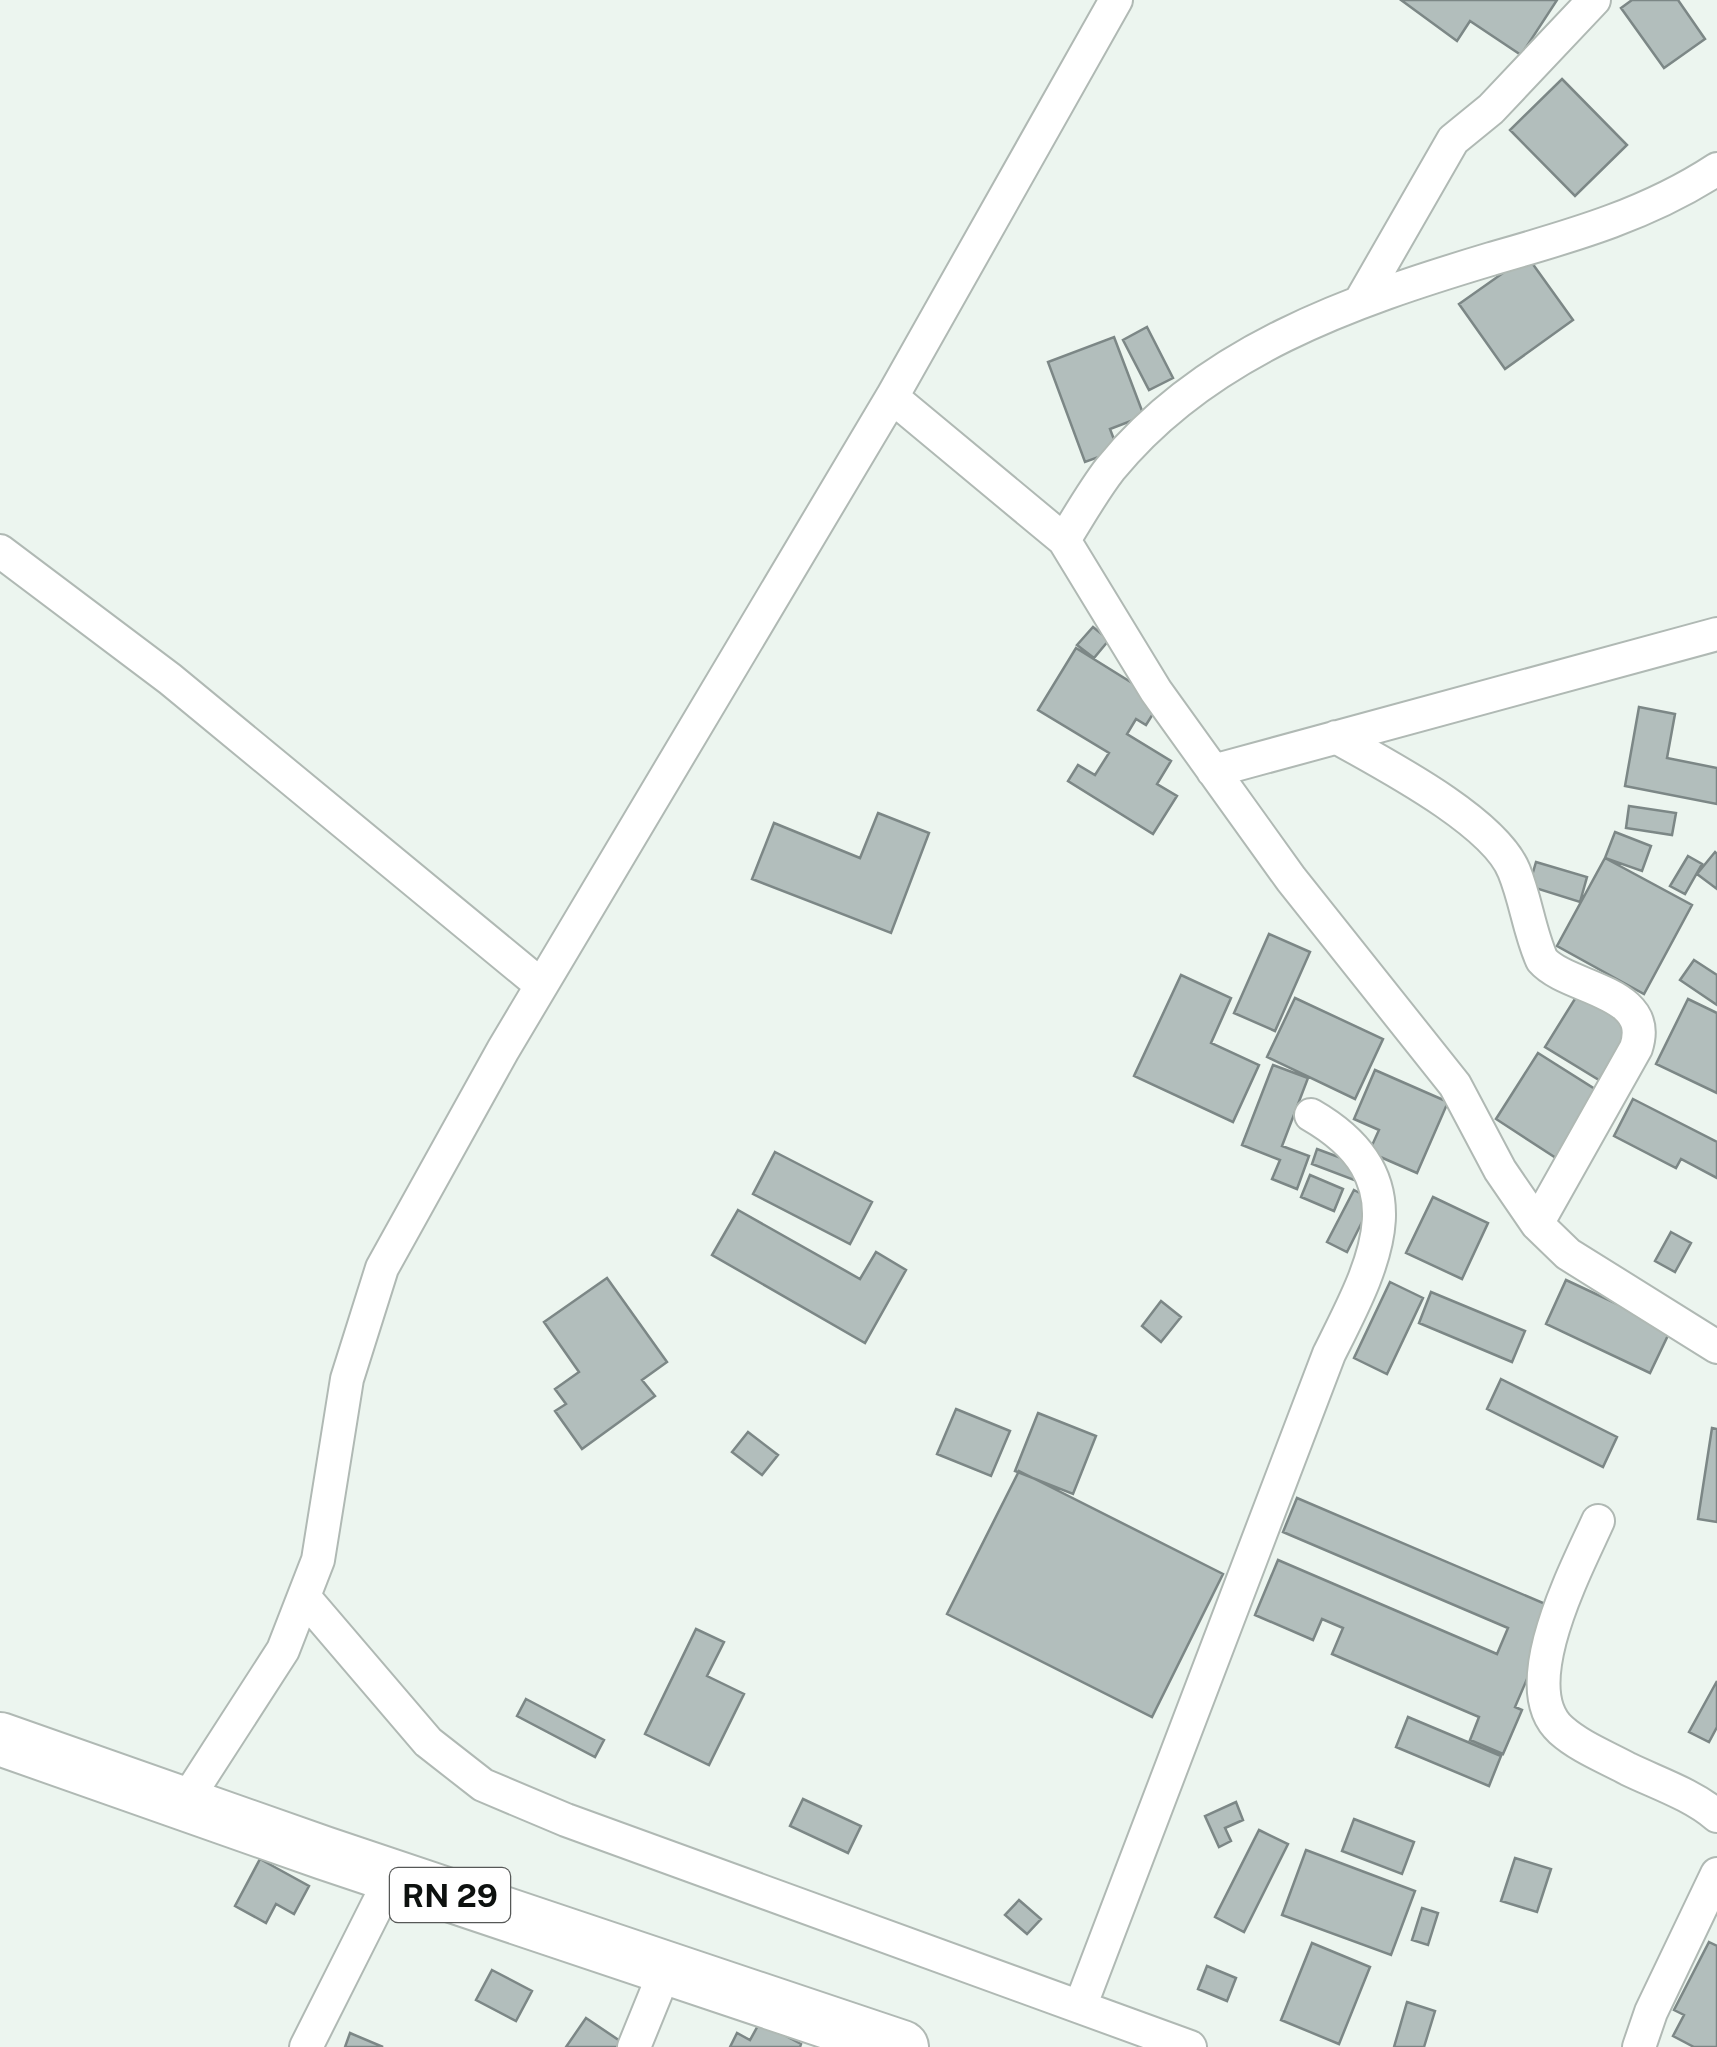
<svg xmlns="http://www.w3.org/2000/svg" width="1717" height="2047" font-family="'Public Sans',sans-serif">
<rect width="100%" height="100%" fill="#ecf5ef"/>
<path fill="#b2bebc" stroke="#7c8786" stroke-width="2.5" d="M1401 0H1557L1521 55 1470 21 1457 41Z
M1632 0H1678L1705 39 1664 68 1621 8Z
M1562 79 1627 145 1575 196 1510 130Z
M1527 256 1573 320 1505 369 1459 304Z
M1147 327 1173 378 1149 390 1123 340Z
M1114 337 1144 416 1110 429 1118 450 1085 462 1048 362Z
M1093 627 1109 640 1094 658 1077 645Z
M1076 648 1161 701 1146 725 1136 719 1127 734 1171 761 1157 784 1177 796 1153 834 1068 781 1078 765 1095 775 1109 753 1038 710Z
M1639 707 1675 714 1667 758 1717 768V804L1625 786Z
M1629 806 1676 813 1672 835 1626 828Z
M878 813 929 833 891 933 752 879 774 823 860 858Z
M1615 832 1651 846 1642 871 1605 858Z
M1715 852 1717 854V889L1697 874Z
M1688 856 1702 864 1685 894 1670 886Z
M1605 858 1692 905 1644 994 1557 946Z
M1536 862 1587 877 1580 902 1529 886Z
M1269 934 1310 952 1275 1031 1234 1013Z
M1694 960 1717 975V1005L1680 980Z
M1181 975 1231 998 1211 1043 1259 1065 1233 1122 1134 1076Z
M1578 994 1632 1028 1599 1080 1545 1047Z
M1295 998 1383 1039 1355 1099 1267 1057Z
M1688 999 1717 1013V1093L1656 1064Z
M1538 1053 1598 1091 1556 1158 1496 1119Z
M1273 1065 1308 1078 1282 1146 1309 1156 1297 1189 1272 1179 1280 1160 1242 1145Z
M1375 1070 1448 1102 1417 1173 1369 1152 1379 1130 1354 1119Z
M1633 1099 1717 1142V1178L1681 1159 1676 1168 1614 1136Z
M1317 1149 1360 1165 1354 1180 1312 1164Z
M775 1152 872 1202 850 1244 753 1194Z
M1310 1175 1343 1189 1334 1211 1301 1197Z
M1354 1190 1373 1200 1347 1252 1327 1242Z
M1433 1197 1488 1223 1462 1279 1406 1253Z
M738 1210 860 1279 876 1252 906 1270 865 1343 712 1255Z
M1671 1232 1691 1243 1675 1272 1655 1261Z
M607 1278 667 1362 642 1380 655 1396 582 1449 555 1411 566 1404 555 1389 579 1372 544 1322Z
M1566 1280 1671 1329 1650 1373 1546 1324Z
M1390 1282 1423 1298 1387 1374 1354 1358Z
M1431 1292 1525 1331 1512 1362 1419 1323Z
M1161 1301 1181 1317 1161 1342 1142 1326Z
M1501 1379 1617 1437 1603 1467 1487 1409Z
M956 1409 1010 1431 991 1476 937 1454Z
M1038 1413 1096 1436 1073 1494 1015 1471Z
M1712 1428 1717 1429V1522L1698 1519Z
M748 1432 778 1455 762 1475 732 1452Z
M1019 1471 1223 1574 1152 1717 947 1614Z
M1297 1498 1557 1609 1515 1707 1522 1710 1503 1754 1470 1740 1479 1717 1332 1654 1343 1628 1322 1619 1313 1640 1255 1615 1278 1560 1497 1654 1508 1628 1283 1532Z
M696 1629 724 1642 707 1676 744 1694 709 1765 645 1734Z
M1717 1681V1727L1709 1742 1689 1732Z
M526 1699 604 1740 595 1757 517 1716Z
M1408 1717 1501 1756 1489 1786 1396 1747Z
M803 1799 861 1826 848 1853 790 1826Z
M1236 1802 1243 1820 1225 1828 1231 1841 1219 1847 1205 1816Z
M1354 1819 1414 1842 1402 1874 1342 1851Z
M1259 1830 1288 1844 1244 1932 1215 1917Z
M1306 1850 1415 1891 1391 1955 1282 1915Z
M1515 1858 1551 1869 1537 1912 1501 1901Z
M260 1859 309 1886 294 1914 276 1904 266 1923 235 1906Z
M1019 1900 1041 1919 1027 1934 1005 1915Z
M1422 1908 1438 1913 1428 1945 1412 1940Z
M1709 1942 1717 1946V2047H1694L1673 2036 1684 2015 1674 2010Z
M1312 1943 1370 1967 1339 2044 1281 2020Z
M1207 1966 1236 1978 1227 2001 1198 1989Z
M492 1970 532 1991 516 2021 476 2000Z
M1407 2002 1435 2011 1424 2047H1394Z
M586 2018 629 2047H566Z
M760 2022 801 2044 800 2047H730L737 2033 750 2040Z
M350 2033 383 2047H345Z"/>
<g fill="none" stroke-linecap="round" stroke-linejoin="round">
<g stroke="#b0b9b4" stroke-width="36">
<path id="street" d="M1717 169C1647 215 1571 236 1491 259 1351 301 1206 351 1110 469 1093 491 1079 516 1064 540L1156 691 1291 879 1455 1085 1500 1170 1537 1224 1568 1254 1717 1347
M1360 302 1453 140 1491 109 1594 0
M892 397 1064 540
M0 551 170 679 541 985
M1336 737C1384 764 1494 821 1514 871 1526 900 1529 931 1542 960 1568 990 1655 990 1636 1048L1537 1224
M1213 771 1717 634
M1598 1521C1577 1568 1513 1687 1561 1730 1580 1747 1606 1757 1628 1769 1657 1783 1693 1795 1717 1816
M304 1597 428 1742 483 1785 566 1820 1190 2047
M185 1802 283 1650 318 1560 347 1379 382 1268 503 1050 892 397 1116 0
M1080 2007 1329 1354C1374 1264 1422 1179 1311 1115
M306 2047 392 1876
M634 2047 667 1966
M1639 2047 1651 2012 1717 1874"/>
</g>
<g stroke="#b0b9b4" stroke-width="56">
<path id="primary" d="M0 1739 324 1853 902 2047"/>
</g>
<use href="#street" stroke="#fff" stroke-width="32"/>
<use href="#primary" stroke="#fff" stroke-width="52"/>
</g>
<g text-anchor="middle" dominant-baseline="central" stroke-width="9" stroke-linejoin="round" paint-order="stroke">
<rect fill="#fff" stroke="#565857" stroke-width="2.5" x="390" y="1868" width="120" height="54" rx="8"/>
<g font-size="32" font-weight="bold" fill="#0d110f">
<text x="450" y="1895">RN 29</text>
</g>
</g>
</svg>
